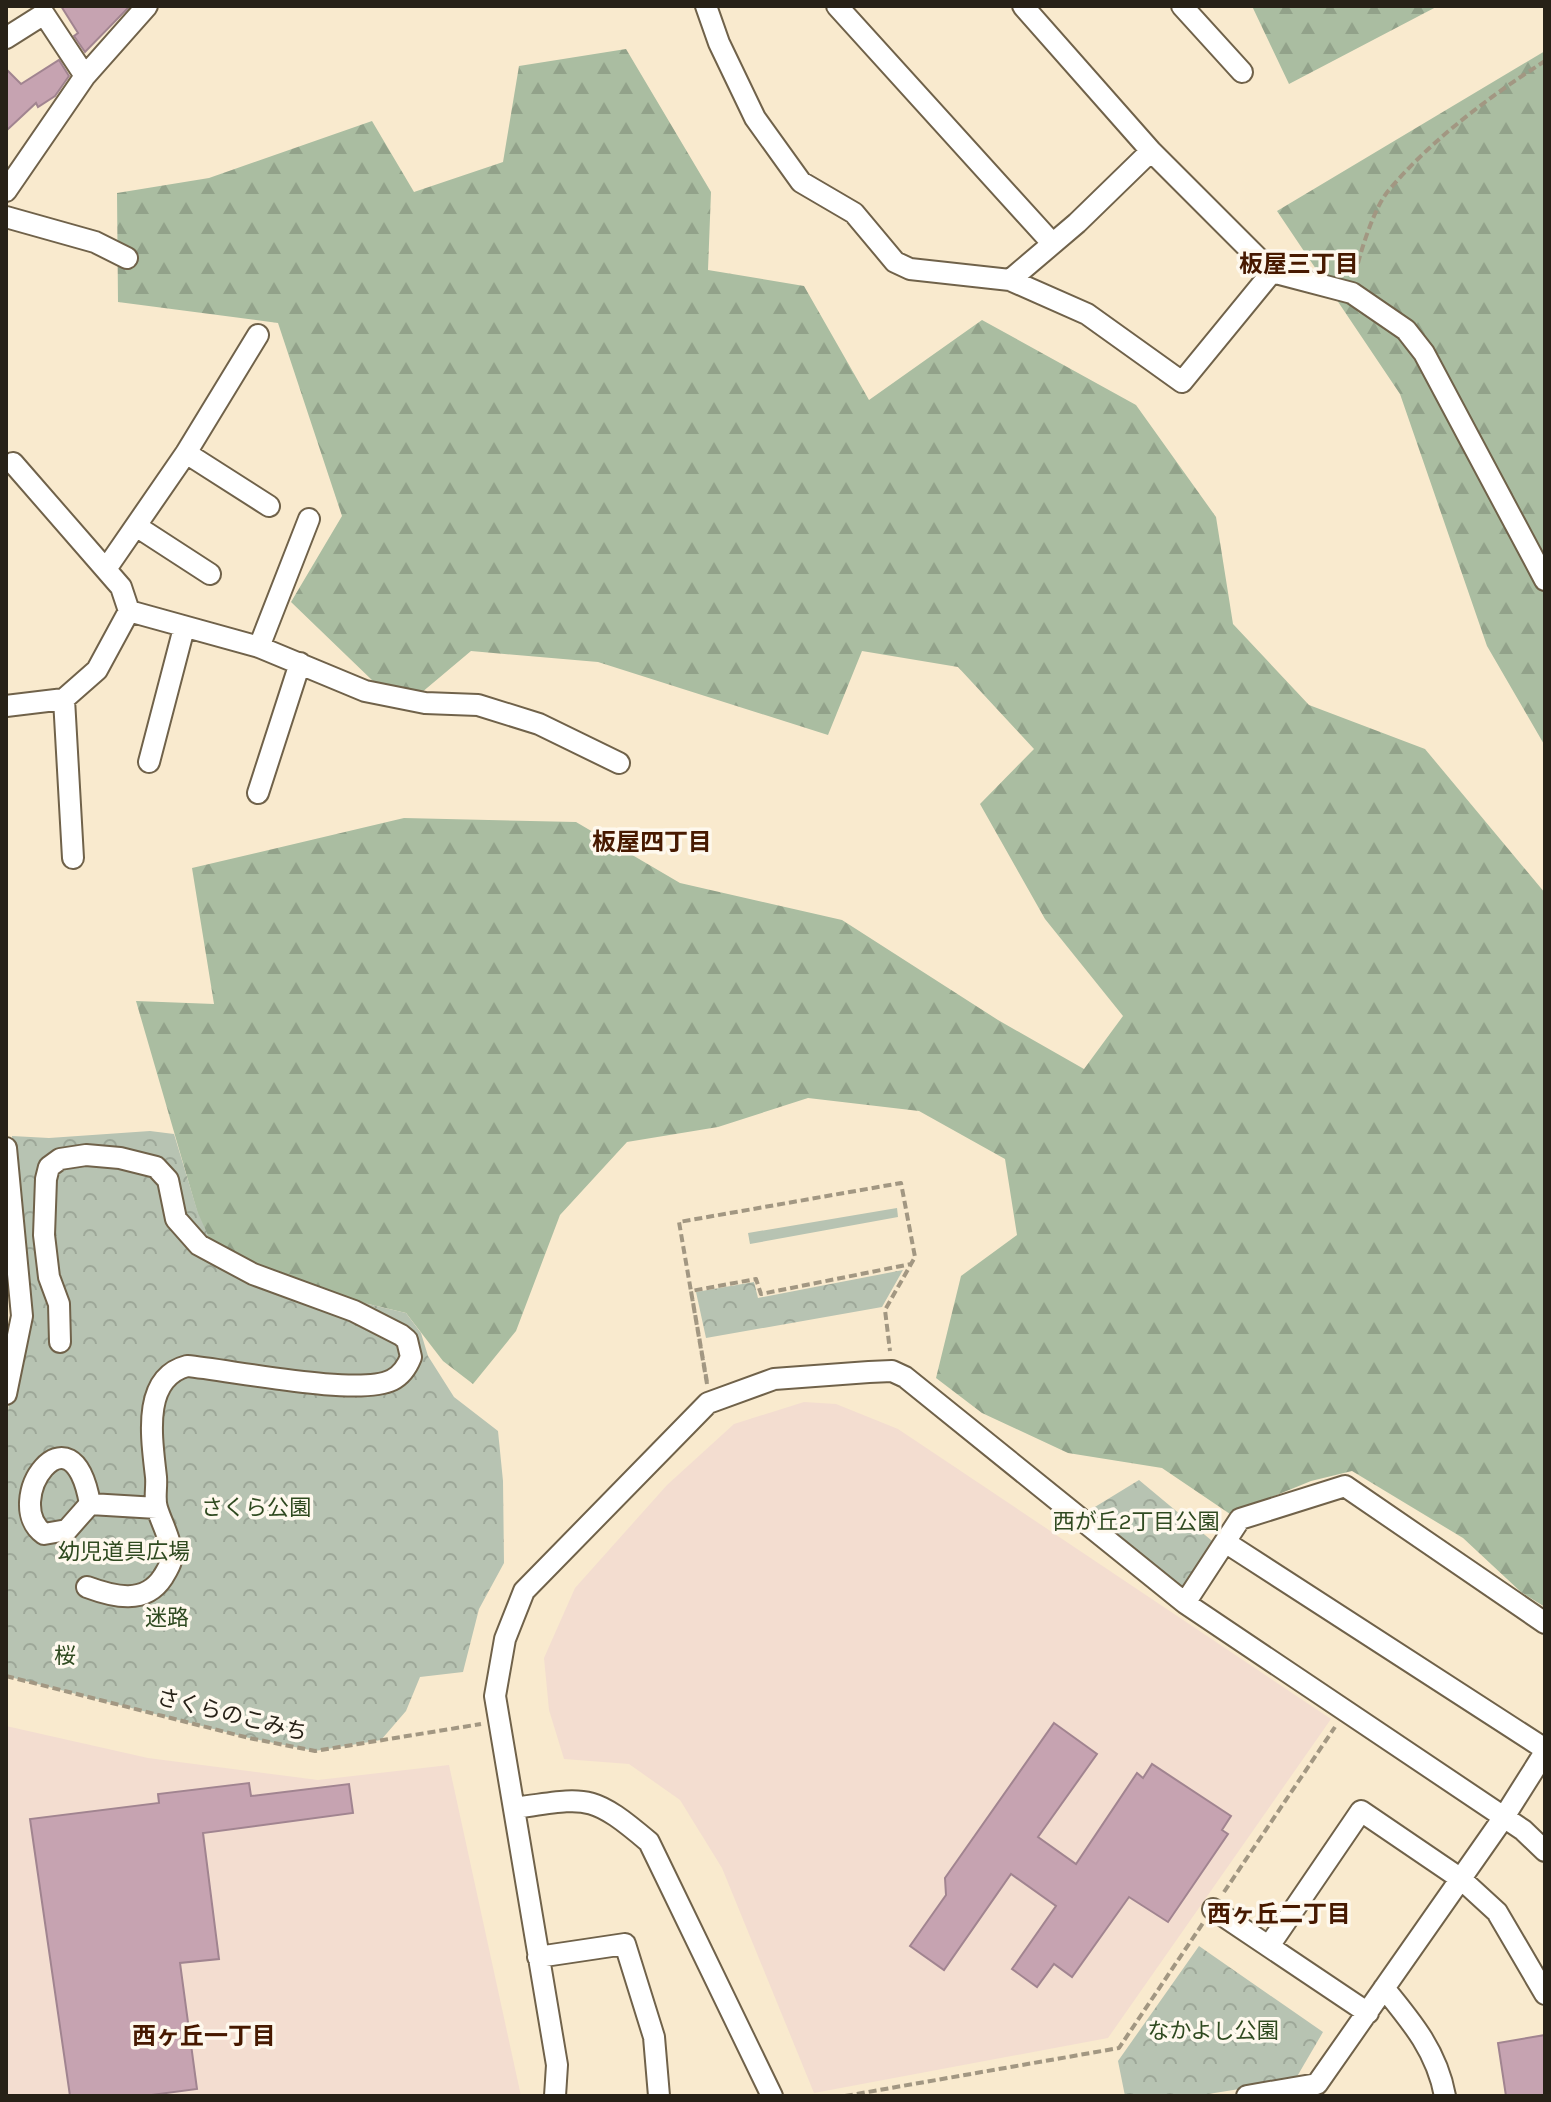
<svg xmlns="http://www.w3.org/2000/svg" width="1551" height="2102" font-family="Karla,'Noto Sans JP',sans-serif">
<defs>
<pattern id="forest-firs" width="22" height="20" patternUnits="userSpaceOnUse" patternTransform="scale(2)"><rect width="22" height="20" fill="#aabda1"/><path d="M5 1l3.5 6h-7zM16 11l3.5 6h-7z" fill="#92a28a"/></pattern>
<pattern id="park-crowns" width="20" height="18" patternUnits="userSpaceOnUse" patternTransform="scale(2)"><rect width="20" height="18" fill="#b7c3b2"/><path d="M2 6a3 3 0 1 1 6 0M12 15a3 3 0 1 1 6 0" fill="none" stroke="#9da798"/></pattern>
</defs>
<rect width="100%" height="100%" fill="#f9eace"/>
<path fill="#f3ddd0" d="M804 1402 836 1404 898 1429 1331 1719 1108 2038 814 2093 722 1868 680 1800 629 1764 564 1759 549 1710 544 1658 575 1588 667 1485 734 1424Z
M6 1726 148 1758 318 1780 449 1765 521 2096H6Z"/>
<path fill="#b7c3b2" d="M897 1208 898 1217 750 1244 748 1233Z"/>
<path fill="url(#forest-firs)" d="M1252 6H1438L1289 84Z
M626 49 711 192 708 270 804 286 869 400 982 320 1136 405 1216 517 1233 624 1309 705 1425 749 1545 893V1607L1521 1592 1463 1538 1352 1471 1311 1481 1230 1514 1162 1468 1068 1453 982 1413 936 1378 961 1276 1017 1235 1005 1159 919 1111 808 1098 718 1127 627 1142 560 1215 516 1331 473 1384 443 1361 406 1313 301 1288 211 1242 199 1218 136 1001 214 1004 192 868 404 818 576 822 680 883 842 920 998 1020 1084 1069 1123 1016 1045 919 980 804 1034 749 958 667 862 651 828 735 598 662 471 651 402 709 291 602 342 516 278 323 118 302 117 193 209 178 372 121 414 192 503 162 519 66Z
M1545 51V746L1487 646 1400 394 1277 211Z"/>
<path fill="url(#park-crowns)" d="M150 1131 174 1134 198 1213 211 1242 301 1288 406 1313 421 1333 428 1356 454 1397 498 1431 503 1481 504 1563 479 1609 463 1672 420 1677 406 1711 381 1740 315 1751 249 1738 6 1676V1427L14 1363 12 1136 49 1138Z
M903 1270 882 1307 706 1338 696 1292 754 1282 758 1298Z
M1139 1480 1217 1545 1182 1593 1072 1521Z
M1199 1946 1323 2032 1295 2080 1196 2096H1125L1118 2061Z"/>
<path fill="#c6a3b1" stroke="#a18490" stroke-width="2" d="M61 6H130L85 52 74 36 78 33Z
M59 60 69 76 55 96 38 107 36 103 6 131V69L21 84Z
M1054 1723 1097 1754 1038 1837 1076 1864 1137 1773 1143 1778 1152 1764 1231 1816 1222 1830 1228 1834 1168 1922 1129 1897 1072 1977 1054 1964 1037 1987 1012 1969 1056 1906 1011 1874 944 1970 910 1946 946 1895 945 1878Z
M249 1783 251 1796 349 1784 353 1813 203 1833 219 1959 180 1963 197 2089 144 2096H70L30 1819 159 1803 158 1794Z
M1545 2035V2096H1506L1498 2043Z"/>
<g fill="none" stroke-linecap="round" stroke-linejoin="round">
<g stroke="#70624a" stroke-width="24">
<path id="minor" d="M706 6 719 43 755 118 801 182 854 213 895 262 910 269 1010 280 1087 314 1182 382 1272 272
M837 6 1052 243
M1023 6 1151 151 1272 272 1352 293 1406 330 1424 353 1545 580
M1182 6 1242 72
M6 38 44 14 85 76
M6 191 85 76 147 6
M6 217 95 242 127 258
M1010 280 1077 223 1151 151
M186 453 269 506
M13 463 121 587 129 611 259 647 365 691 425 703 478 705 539 724 619 763
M136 526 210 574
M106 569 186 453 258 335
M259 647 309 519
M64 699 73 858
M6 706 64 699 97 670 129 611
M149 762 184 628
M258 793 300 663
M6 1148 22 1316 6 1394
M60 1342 59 1304 49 1277 44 1235 46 1179 49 1167 60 1159 86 1155 120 1158 156 1167 168 1180 176 1219 199 1245 253 1274 354 1311 401 1335 407 1340 411 1357C407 1367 402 1375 392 1380 358 1397 231 1370 187 1366 141 1378 152 1440 156 1477 157 1487 154 1499 157 1508 162 1525 173 1541 171 1561 170 1566 166 1572 163 1577 145 1605 114 1597 87 1587
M90 1504 67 1530 44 1534C0 1502 72 1399 90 1504L157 1508
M1225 1542 1545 1749
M1185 1603 1240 1519 1345 1486 1545 1623
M514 1808C587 1798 590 1792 649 1842L772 2096
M1213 1909 1368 2013
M1269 1946 1361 1811 1461 1879 1497 1912 1545 1994
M538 1957 625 1944 654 2037 659 2096
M1384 1988C1412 2022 1437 2052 1445 2096
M555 2096 557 2065 495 1696 505 1639 524 1591 708 1403 774 1379 869 1372 892 1371 905 1377 1185 1603 1523 1830 1545 1851
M1247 2096 1317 2084 1504 1817 1545 1752"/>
</g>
<path stroke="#a29782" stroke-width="4" stroke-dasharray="8 4" stroke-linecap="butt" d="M1355 275C1360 253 1374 207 1389 190 1431 140 1490 96 1545 61
M707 1382 691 1291 756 1279 761 1294 911 1264
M707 1384 679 1222 901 1183 915 1257 885 1310 890 1351
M6 1676 249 1738 315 1751 481 1724
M1224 1892 1335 1727
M845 2096 1119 2048 1203 1923"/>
<use href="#minor" stroke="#fff" stroke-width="20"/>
</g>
<g text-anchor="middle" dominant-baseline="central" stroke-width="7" stroke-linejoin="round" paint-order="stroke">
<g font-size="22" fill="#2f4a20" stroke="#fef8ed">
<text x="256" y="1508">さくら公園</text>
<text x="1136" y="1522">西が丘2丁目公園</text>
<text x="124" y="1552">幼児道具広場</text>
<text x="167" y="1618">迷路</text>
<text x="65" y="1656">桜</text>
<text x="1213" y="2031">なかよし公園</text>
</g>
<g font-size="22" fill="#272117" stroke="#fef8ed">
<text transform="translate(232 1715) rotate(14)">さくらのこみち</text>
</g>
<g font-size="24" font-weight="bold" fill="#471900" stroke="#fef8ed">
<text x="1299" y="264">板屋三丁目</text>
<text x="652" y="842">板屋四丁目</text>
<text x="1279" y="1914">西ヶ丘二丁目</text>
<text x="204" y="2036">西ヶ丘一丁目</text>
</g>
</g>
<rect width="1551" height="2102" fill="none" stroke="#272117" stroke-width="16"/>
</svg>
